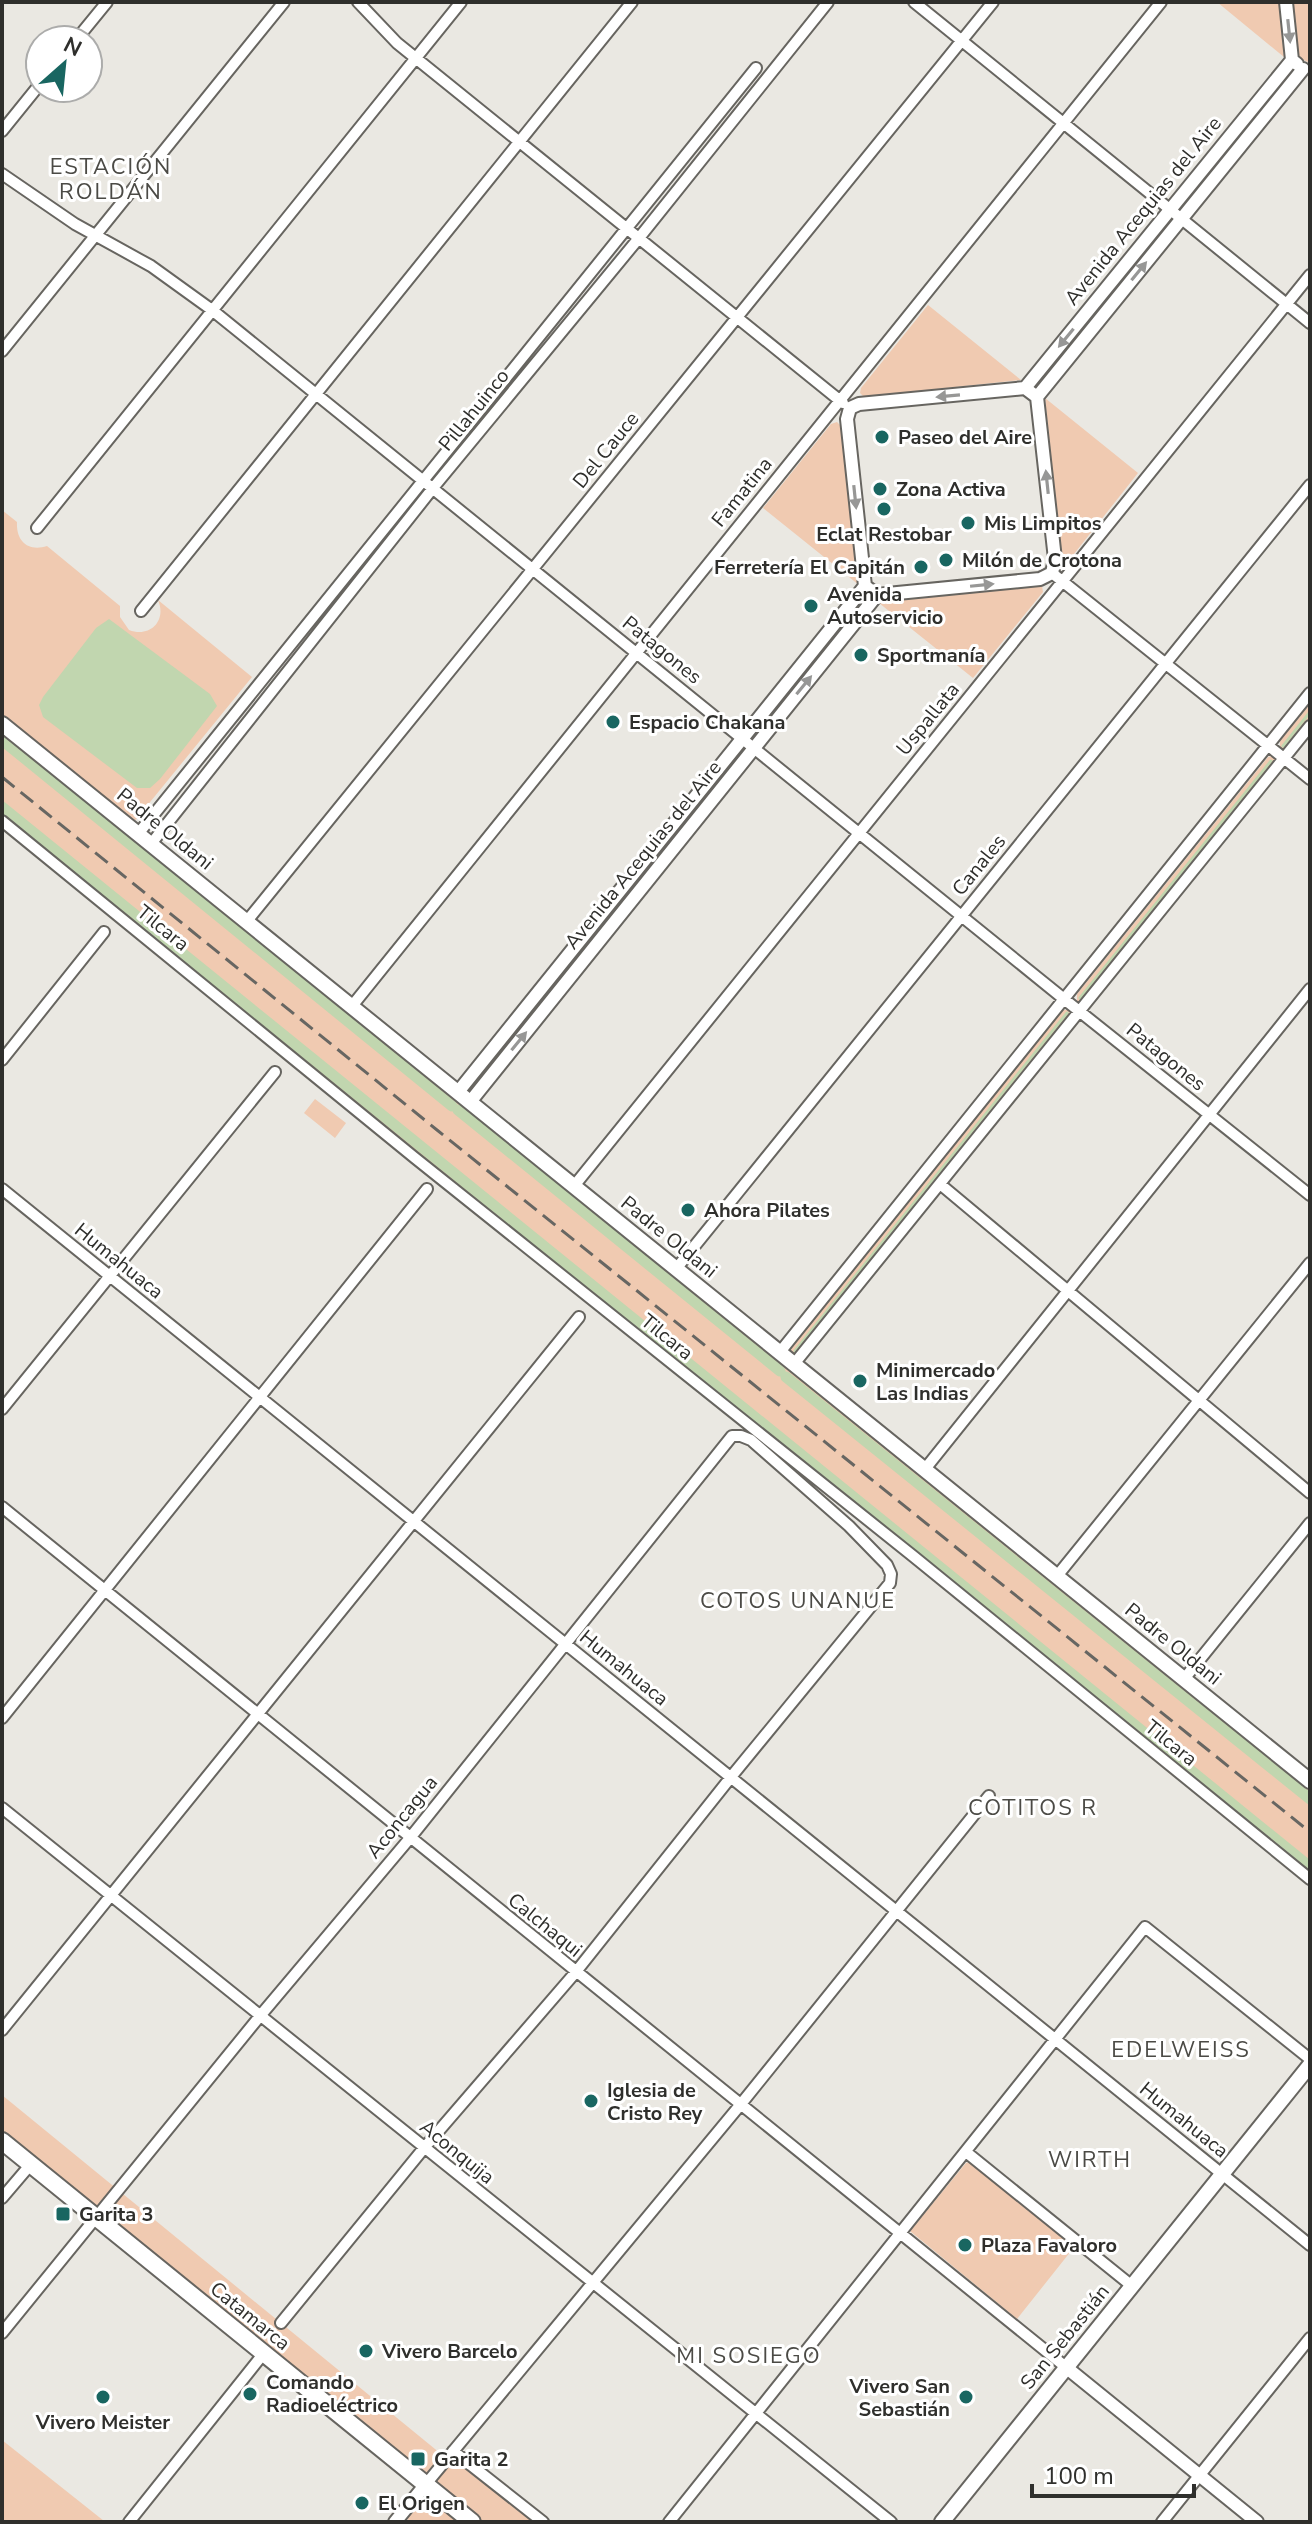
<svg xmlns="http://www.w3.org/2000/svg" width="1312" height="2524" font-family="'Nunito Sans',sans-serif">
<rect width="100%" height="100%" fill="#eae8e2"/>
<path fill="#f0cab1" d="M1217 2H1279L1284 57Z
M1290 2H1310V63L1299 58 1295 53Z
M1289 71 1291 76 1186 205 1184 206 1182 203Z
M1165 226 1167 229 1039 384 1037 382Z
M928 305 1021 380 864 397 860 393 861 388Z
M1045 398 1138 473 1070 559 1061 555Z
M837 422 842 427 859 585 763 508 831 424Z
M2 510 17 522C16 541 28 552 47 546L120 606V617L129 630C150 638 167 621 158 600L252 677 133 823 2 716Z
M1036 584 1042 586 1043 592 973 678 879 603 882 600Z
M863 598 866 600 760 732H756L755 730Z
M1310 704V721L1285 750 1280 749V741Z
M2 724 1310 1781V1879L2 821Z
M737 754 739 758 481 1078 478 1079 477 1077Z
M1273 756 1277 761 1082 1003 1077 1001V994L1268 757Z
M1063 1010H1068L1072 1014 797 1354 790 1353 791 1347Z
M315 1099 346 1123 335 1138 304 1113Z
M2 2095 446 2458 453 2451 543 2522H411L401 2514 425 2485 2 2141Z
M970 2162 1075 2246 1017 2319 910 2231 966 2163Z
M2 2440 104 2521 103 2522H2Z"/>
<path fill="#c1d6af" d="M109 619 210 694 217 706 160 779 150 788H137L43 717 39 705 43 697 96 628Z"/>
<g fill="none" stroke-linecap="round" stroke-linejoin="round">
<path stroke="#c1d6af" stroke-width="3" d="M1283 746 1310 712
M1080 998 1271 761
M795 1351 1067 1013"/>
<path stroke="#c1d6af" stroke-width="11" d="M2 740 452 1106
M2 807 1310 1867
M458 1110 780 1371
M786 1377 1310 1799"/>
<g stroke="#676560" stroke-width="14">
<path id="minor" d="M358 2 397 43 843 403
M914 2 1310 323
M76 40 107 2
M2 131 40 84
M2 174 75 224 151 266 212 310 1064 999 1310 1195
M2 351 284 2
M37 528 461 2
M1052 573 1310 779
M141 611 632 2
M2 821 415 1158 913 1556 1310 1879
M138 834 756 68
M151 844 433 488 639 238 828 2
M247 921 993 2
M352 1006 1161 2
M2 1060 104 932
M940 1184 1310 1493
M574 1186 1310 275
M2 1189 1310 2245
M676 1269 1310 485
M780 1352 1310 693
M794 1364 1310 726
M2 1409 275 1072
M925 1469 1310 989
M2 1507 1067 2368
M1057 1576 1310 1263
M1184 1679 1310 1523
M2 1718 427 1189
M2 1808 891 2522
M2 2030 579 1317
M966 2152 1132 2286
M2 2198 31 2164
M2 2333 260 2016 410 1838 732 1436H741L751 1440 849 1526 887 1565 891 1574 890 1583 731 1777 575 1973 424 2148 281 2323
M453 2451 543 2522
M426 2484 741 2104 989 1796
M129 2522 264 2353
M669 2522 1145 1927 1310 2059
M1162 2522 1310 2338"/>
</g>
<g stroke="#676560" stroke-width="16">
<path id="tertiary" d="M1286 2 1292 60 1297 64
M1025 388 1292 60
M865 586 877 595 1040 579 1052 573 1055 559 1037 397 1303 69
M458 1092 865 586 847 419 850 408 859 404 1025 388 1037 397
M470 1102 877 595
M1067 2368 1257 2522
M395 2522 426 2484"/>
</g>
<g stroke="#676560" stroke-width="18">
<path id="secondary" d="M2 724 1310 1781
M942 2522 1310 2065"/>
</g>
<g stroke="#676560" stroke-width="20">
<path id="primary" d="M2 2141 472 2522"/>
</g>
<use href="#minor" stroke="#fff" stroke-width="10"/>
<use href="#tertiary" stroke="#fff" stroke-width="12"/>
<use href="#secondary" stroke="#fff" stroke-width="14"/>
<use href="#primary" stroke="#fff" stroke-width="16"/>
<path stroke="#676662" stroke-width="3" stroke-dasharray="16 8" stroke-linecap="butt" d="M2 777 437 1130 1310 1832"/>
</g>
<defs><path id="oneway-solid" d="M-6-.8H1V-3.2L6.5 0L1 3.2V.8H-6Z" transform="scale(2)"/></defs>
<g fill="#979796">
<use href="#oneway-solid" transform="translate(1289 31) rotate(84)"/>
<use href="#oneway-solid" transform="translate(1139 271) rotate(-51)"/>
<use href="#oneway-solid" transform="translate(1066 338) rotate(129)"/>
<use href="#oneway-solid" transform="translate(948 396) rotate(175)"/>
<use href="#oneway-solid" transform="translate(1047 482) rotate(-96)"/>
<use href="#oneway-solid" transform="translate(855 497) rotate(84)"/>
<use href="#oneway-solid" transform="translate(982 585) rotate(-6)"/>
<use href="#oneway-solid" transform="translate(804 685) rotate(-51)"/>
<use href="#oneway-solid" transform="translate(519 1041) rotate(-51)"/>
</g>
<g fill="#196661" stroke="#fff" stroke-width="3">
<circle cx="882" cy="437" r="8"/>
<circle cx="880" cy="489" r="8"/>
<circle cx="884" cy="509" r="8"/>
<circle cx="968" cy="523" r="8"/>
<circle cx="946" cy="560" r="8"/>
<circle cx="921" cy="567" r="8"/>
<circle cx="811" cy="606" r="8"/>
<circle cx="861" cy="655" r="8"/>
<circle cx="613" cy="722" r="8"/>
<circle cx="688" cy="1210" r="8"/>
<circle cx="860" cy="1381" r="8"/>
<circle cx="591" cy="2101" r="8"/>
<rect x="55" y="2206" width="16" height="16" rx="4"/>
<circle cx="965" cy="2245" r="8"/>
<circle cx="366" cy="2351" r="8"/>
<circle cx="250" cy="2394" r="8"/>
<circle cx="103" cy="2397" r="8"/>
<circle cx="966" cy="2397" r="8"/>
<rect x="410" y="2451" width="16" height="16" rx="4"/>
<circle cx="362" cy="2503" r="8"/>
</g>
<g text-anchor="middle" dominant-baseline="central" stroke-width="6" stroke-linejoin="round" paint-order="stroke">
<g font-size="20" fill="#2f2f2c" stroke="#fff">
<text transform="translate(1143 211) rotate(-51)">Avenida Acequias del Aire</text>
<text transform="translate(474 410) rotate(-51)">Pillahuinco</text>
<text transform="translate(606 450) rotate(-51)">Del Cauce</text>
<text transform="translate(742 492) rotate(-51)">Famatina</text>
<text transform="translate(662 650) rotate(39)">Patagones</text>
<text transform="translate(928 719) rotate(-51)">Uspallata</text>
<text transform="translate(165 829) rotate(39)">Padre Oldani</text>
<text transform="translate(643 855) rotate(-51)">Avenida Acequias del Aire</text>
<text transform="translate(979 865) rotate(-51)">Canales</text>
<text transform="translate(163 928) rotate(39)">Tilcara</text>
<text transform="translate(1166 1057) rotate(39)">Patagones</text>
<text transform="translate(669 1237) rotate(39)">Padre Oldani</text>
<text transform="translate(119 1261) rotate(39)">Humahuaca</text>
<text transform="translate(667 1337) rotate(39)">Tilcara</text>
<text transform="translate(1173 1644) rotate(39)">Padre Oldani</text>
<text transform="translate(624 1668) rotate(39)">Humahuaca</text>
<text transform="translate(1171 1743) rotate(39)">Tilcara</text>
<text transform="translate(402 1817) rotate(-51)">Aconcagua</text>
<text transform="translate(545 1925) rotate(39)">Calchaqui</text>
<text transform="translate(1184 2120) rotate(39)">Humahuaca</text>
<text transform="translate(457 2152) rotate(39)">Aconquija</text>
<text transform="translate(250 2316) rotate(39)">Catamarca</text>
<text transform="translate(1065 2337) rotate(-51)">San Sebastián</text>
</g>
<g font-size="20" font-weight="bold" fill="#2f2f2c" stroke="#fff" text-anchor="start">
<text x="898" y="437">Paseo del Aire</text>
<text x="896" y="489">Zona Activa</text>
<text x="984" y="523">Mis Limpitos</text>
<text x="884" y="534" text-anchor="middle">Eclat Restobar</text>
<text x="962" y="560">Milón de Crotona</text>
<text x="905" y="567" text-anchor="end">Ferretería El Capitán</text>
<text x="827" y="594">Avenida<tspan x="827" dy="23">Autoservicio</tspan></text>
<text x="877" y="655">Sportmanía</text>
<text x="629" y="722">Espacio Chakana</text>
<text x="704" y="1210">Ahora Pilates</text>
<text x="876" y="1370">Minimercado<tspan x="876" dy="23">Las Indias</tspan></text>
<text x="607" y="2090">Iglesia de<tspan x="607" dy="23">Cristo Rey</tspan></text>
<text x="79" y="2214">Garita 3</text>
<text x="981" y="2245">Plaza Favaloro</text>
<text x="382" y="2351">Vivero Barcelo</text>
<text x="266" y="2382">Comando<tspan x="266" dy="23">Radioeléctrico</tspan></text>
<text x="950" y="2386" text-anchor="end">Vivero San<tspan x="950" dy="23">Sebastián</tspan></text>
<text x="103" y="2422" text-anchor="middle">Vivero Meister</text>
<text x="434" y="2459">Garita 2</text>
<text x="378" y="2503">El Origen</text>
</g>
<g font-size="22" letter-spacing="2" fill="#4b4a45" stroke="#fff">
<text x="111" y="167">ESTACIÓN<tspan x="111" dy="25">ROLDÁN</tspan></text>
<text x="798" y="1601">COTOS UNANUE</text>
<text x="1033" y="1808">COTITOS R</text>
<text x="1181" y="2050">EDELWEISS</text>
<text x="1090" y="2160">WIRTH</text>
<text x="749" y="2356">MI SOSIEGO</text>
</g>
</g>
<rect width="1312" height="2524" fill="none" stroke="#2f2f2c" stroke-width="8"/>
<g transform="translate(64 64) rotate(27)"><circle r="38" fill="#ffffff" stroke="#acacab" stroke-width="2"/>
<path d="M0-6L14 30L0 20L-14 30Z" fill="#196661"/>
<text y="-12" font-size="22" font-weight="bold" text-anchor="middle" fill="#2f2f2c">N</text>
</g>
<path d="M1032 2484v12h162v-12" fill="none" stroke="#2f2f2c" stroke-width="4"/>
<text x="1044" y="2484" font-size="24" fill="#2f2f2c" stroke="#ffffff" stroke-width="6" paint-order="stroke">100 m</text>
</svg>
